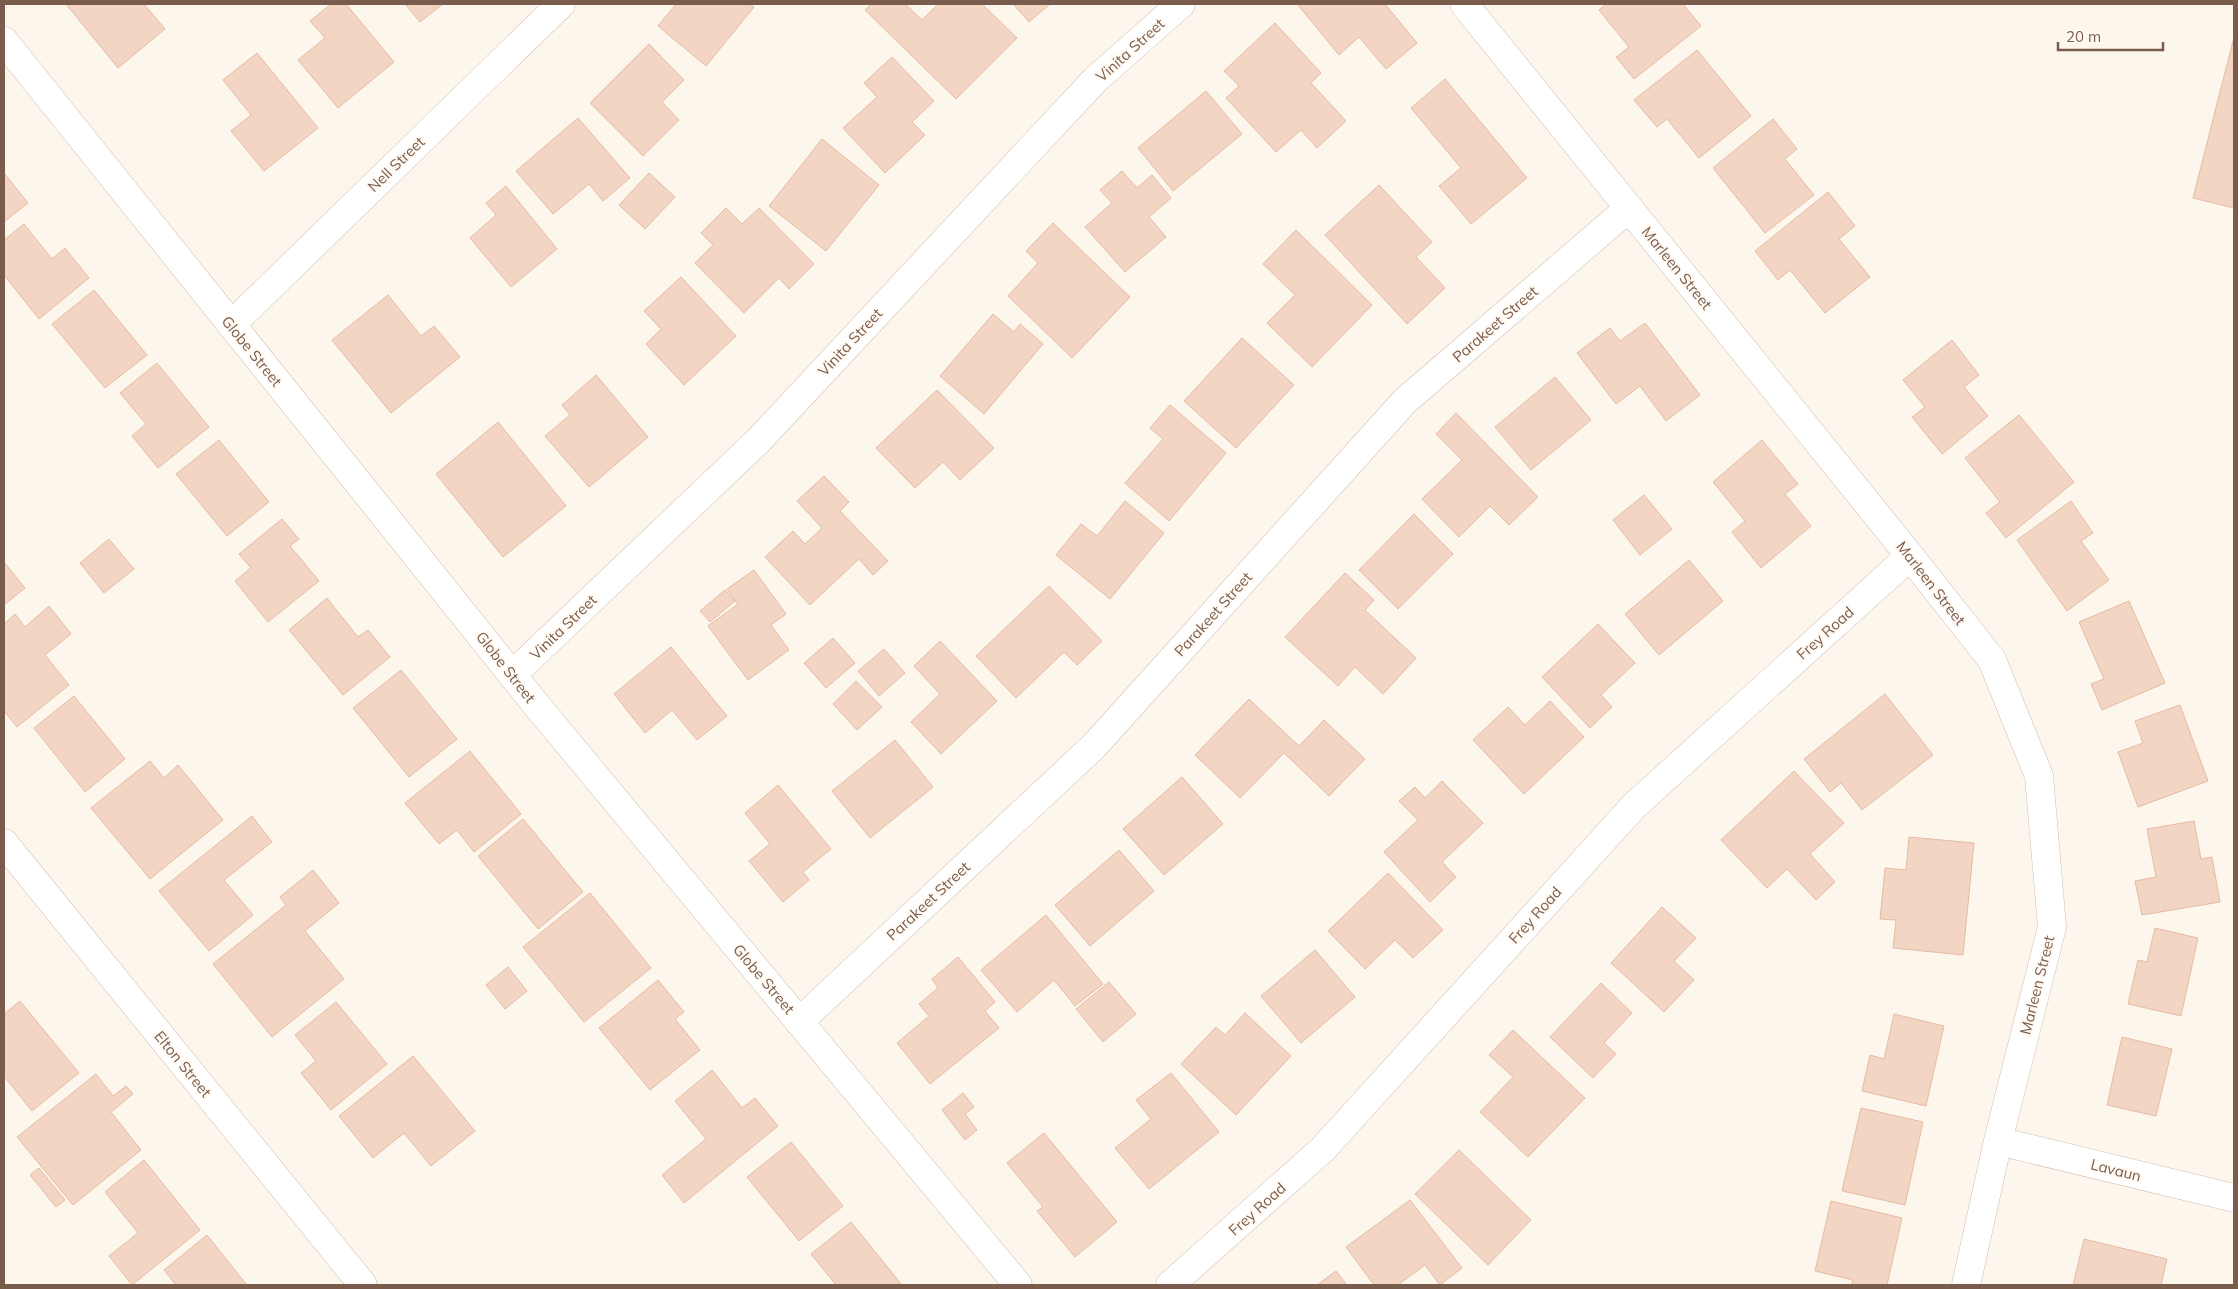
<svg xmlns="http://www.w3.org/2000/svg" width="2238" height="1289" font-family="Mulish,sans-serif">
<rect width="100%" height="100%" fill="#fdf6ec"/>
<path fill="#f3d5c3" stroke="#e6bba3" d="M66 4H144L165 29 118 68Z
M331 4H346L394 62 338 108 298 60 325 38 310 21Z
M405 4H443L420 22Z
M676 4H749L754 7 706 66 658 26Z
M871 4H905L922 20 938 4H982L1017 38 956 99 865 10Z
M1013 4H1050L1029 22Z
M1299 4H1385L1417 43 1386 69 1359 37 1339 55 1298 5Z
M1606 4H1683L1701 26 1634 79 1616 57 1629 47 1599 10Z
M1275 23 1321 73 1311 83 1346 121 1317 148 1301 130 1276 152 1226 98 1239 86 1224 71Z
M2234 37V208L2193 198Z
M649 44 684 80 662 102 679 120 643 156 590 103Z
M1697 50 1751 116 1699 158 1667 119 1657 127 1634 100Z
M257 53 318 128 264 171 231 131 251 115 223 80Z
M892 57 934 101 912 122 925 135 885 173 843 128 877 97 864 83Z
M1445 79 1527 178 1471 224 1439 186 1461 168 1411 108Z
M1206 91 1242 134 1173 191 1138 148Z
M578 118 630 178 603 201 589 184 553 214 516 171Z
M1773 119 1797 149 1785 159 1814 195 1765 233 1713 168Z
M822 139 879 185 826 251 769 206Z
M1122 171 1137 188 1152 175 1171 198 1149 217 1166 237 1125 272 1085 227 1112 203 1100 190Z
M4 173 28 203 4 222Z
M649 173 675 197 645 229 619 205Z
M1379 185 1432 242 1416 257 1445 288 1407 324 1325 235Z
M506 186 557 249 511 287 470 238 496 215 486 203Z
M1828 192 1855 226 1839 239 1870 277 1825 313 1790 270 1778 280 1755 251Z
M726 208 742 224 759 208 814 264 789 289 779 278 744 313 695 263 713 245 701 233Z
M1053 223 1130 297 1072 358 1008 296 1038 263 1026 251Z
M24 224 52 259 65 248 89 278 39 319 4 275V240Z
M1296 230 1372 305 1312 367 1267 323 1295 295 1263 264Z
M681 277 736 336 684 385 646 344 661 329 644 311Z
M94 290 147 355 105 388 52 324Z
M388 295 421 336 434 326 460 357 391 413 332 340Z
M993 314 1014 332 1020 324 1043 344 984 414 940 376Z
M1645 323 1700 395 1666 421 1640 386 1616 404 1577 353 1610 328 1620 341Z
M1242 338 1294 385 1236 448 1184 401Z
M1952 340 1979 375 1964 387 1988 416 1942 454 1912 417 1925 407 1903 380Z
M157 363 209 427 158 468 132 436 146 424 120 393Z
M596 375 648 437 589 487 545 436 570 415 562 405Z
M1555 377 1591 420 1531 470 1495 427Z
M937 390 994 448 960 480 943 462 915 488 876 448Z
M1170 405 1226 453 1169 521 1125 483 1163 439 1150 428Z
M1456 413 1538 497 1509 525 1490 506 1459 537 1422 499 1462 460 1436 434Z
M2019 415 2074 482 2006 538 1986 513 2000 502 1965 458Z
M498 422 566 506 503 557 436 474Z
M219 440 269 502 227 536 176 474Z
M1762 440 1798 484 1785 494 1811 526 1761 568 1732 532 1745 521 1713 482Z
M824 476 849 502 840 511 888 561 873 575 859 559 810 605 765 557 793 531 805 544 822 528 797 501Z
M1644 495 1672 529 1640 555 1613 520Z
M1125 501 1164 533 1110 599 1056 555 1081 524 1097 536Z
M2071 501 2093 533 2081 541 2109 580 2067 611 2017 540Z
M1414 514 1453 554 1398 609 1359 570Z
M282 519 299 539 290 546 319 581 268 622 235 581 251 568 239 554Z
M109 539 134 569 104 593 80 563Z
M1689 560 1723 601 1659 655 1625 614Z
M4 562 25 588 4 605Z
M754 570 786 614 771 625 789 650 748 680 708 626 738 604 727 589Z
M1345 573 1374 600 1365 610 1416 658 1383 694 1355 667 1338 686 1285 637Z
M1049 586 1102 641 1077 665 1064 652 1016 698 976 656Z
M725 590 735 601 710 622 700 611Z
M327 598 358 637 368 630 390 657 343 695 289 630Z
M2129 601 2165 683 2102 710 2091 684 2104 679 2079 622Z
M49 606 71 634 45 655 69 685 17 727 4 711V624L15 614 25 627Z
M1598 624 1635 663 1601 695 1612 707 1590 728 1542 677Z
M833 638 855 663 826 688 804 663Z
M940 641 997 701 941 754 911 722 940 694 914 666Z
M671 647 727 716 697 740 672 710 645 733 614 694Z
M884 649 905 673 879 696 858 671Z
M401 670 457 739 409 777 353 708Z
M856 681 882 707 857 730 833 704Z
M1885 694 1933 755 1862 810 1841 783 1830 792 1804 759Z
M74 696 125 759 85 792 34 728Z
M1249 699 1299 746 1324 720 1365 759 1329 796 1284 753 1240 798 1195 755Z
M1550 701 1584 737 1524 794 1473 740 1508 707 1525 725Z
M2180 705 2208 781 2138 807 2118 752 2143 743 2135 721Z
M895 740 933 787 870 838 832 791Z
M470 751 521 814 474 852 457 830 439 844 405 803Z
M150 761 164 778 178 765 223 820 150 879 91 808Z
M1794 771 1844 823 1810 854 1835 882 1816 900 1787 869 1767 888 1721 840Z
M1182 777 1223 824 1164 875 1123 829Z
M1442 781 1483 823 1442 862 1456 877 1430 902 1384 852 1418 820 1399 801 1415 787 1425 798Z
M778 785 831 849 803 872 809 880 783 902 749 861 770 844 745 813Z
M252 816 272 842 224 880 253 915 209 951 159 891Z
M523 819 583 892 538 929 478 856Z
M2194 821 2201 859 2212 857 2220 902 2142 915 2135 881 2156 877 2147 829Z
M1909 837 1974 843 1963 955 1893 948 1896 920 1880 919 1885 868 1906 870Z
M1119 850 1154 891 1090 946 1055 905Z
M313 870 339 903 305 931 344 979 272 1037 213 964 286 905 280 897Z
M1388 873 1443 930 1413 958 1395 940 1365 969 1328 931Z
M590 893 651 968 584 1022 523 947Z
M1662 907 1696 938 1674 961 1694 980 1664 1012 1611 963Z
M1046 915 1103 984 1075 1006 1054 980 1017 1012 981 970Z
M2155 928 2198 938 2181 1016 2128 1004 2138 960 2147 962Z
M1315 950 1355 997 1301 1043 1261 996Z
M958 957 995 1002 985 1011 999 1028 930 1084 897 1043 929 1016 919 1004 938 988 932 979Z
M508 967 527 991 505 1009 486 985Z
M658 980 684 1012 675 1019 700 1050 650 1090 599 1028Z
M1109 982 1136 1014 1103 1042 1076 1009Z
M1601 983 1632 1013 1604 1043 1616 1054 1593 1078 1550 1037Z
M20 1001 79 1073 32 1111 4 1076V1014Z
M336 1002 387 1064 331 1110 301 1073 316 1061 295 1035Z
M1245 1013 1291 1056 1236 1115 1181 1064 1216 1027 1225 1035Z
M1894 1014 1944 1026 1926 1106 1862 1091 1870 1055 1884 1059Z
M1513 1030 1585 1098 1528 1157 1480 1112 1513 1077 1489 1055Z
M2122 1037 2172 1049 2156 1116 2107 1105Z
M413 1056 475 1131 431 1166 404 1133 373 1158 339 1116Z
M712 1070 742 1108 755 1098 778 1126 684 1203 662 1175 706 1139 675 1101Z
M1171 1073 1219 1132 1149 1189 1115 1148 1151 1119 1136 1100Z
M96 1074 113 1096 126 1086 133 1094 111 1112 141 1150 73 1205 17 1137Z
M963 1093 974 1107 965 1114 977 1130 965 1140 942 1110Z
M1861 1108 1923 1122 1905 1205 1842 1191Z
M1044 1133 1117 1222 1075 1257 1037 1211 1043 1207 1007 1163Z
M791 1142 843 1206 799 1241 747 1177Z
M1459 1150 1531 1220 1488 1265 1415 1194Z
M144 1160 200 1230 132 1285 109 1256 138 1233 105 1192Z
M39 1168 65 1200 56 1207 30 1175Z
M1410 1200 1462 1268 1440 1285 1425 1265 1398 1285H1374L1346 1247Z
M1831 1201 1902 1218 1887 1285H1851L1853 1280 1815 1271Z
M851 1222 902 1285H836L811 1254Z
M207 1235 246 1284 245 1285H176L164 1270Z
M2084 1239 2167 1259 2161 1285H2073Z
M1336 1271 1347 1285H1317Z"/>
<g fill="none" stroke-linecap="round" stroke-linejoin="round">
<g stroke="#d1beb0" stroke-width="29">
<path id="minor" d="M1464 4 1910 556 1992 660 2039 776 2052 927 1998 1141 1966 1285
M4 41 538 707 1018 1285
M231 325 561 4
M513 674 758 441 1095 80 1181 4
M4 843 363 1285
M799 1022 1094 746 1405 401 1629 208
M1998 1141 2234 1198
M1170 1285 1323 1149 1634 806 1910 556"/>
</g>
<use href="#minor" stroke="#fff" stroke-width="28"/>
</g>
<g text-anchor="middle" dominant-baseline="central" stroke-width="4.5" stroke-linejoin="round" paint-order="stroke">
<g font-size="15" fill="#7a5c4d" stroke="#fffaf3">
<text transform="translate(1130 50) rotate(-42)">Vinita Street</text>
<text transform="translate(396 164) rotate(-44)">Nell Street</text>
<text transform="translate(1677 268) rotate(51)">Marleen Street</text>
<text transform="translate(1495 324) rotate(-41)">Parakeet Street</text>
<text transform="translate(850 342) rotate(-47)">Vinita Street</text>
<text transform="translate(252 351) rotate(51)">Globe Street</text>
<text transform="translate(1931 583) rotate(52)">Marleen Street</text>
<text transform="translate(1213 614) rotate(-48)">Parakeet Street</text>
<text transform="translate(563 627) rotate(-44)">Vinita Street</text>
<text transform="translate(1825 633) rotate(-42)">Frey Road</text>
<text transform="translate(506 667) rotate(52)">Globe Street</text>
<text transform="translate(928 901) rotate(-43)">Parakeet Street</text>
<text transform="translate(1535 915) rotate(-48)">Frey Road</text>
<text transform="translate(764 979) rotate(50)">Globe Street</text>
<text transform="translate(2037 985) rotate(-76)">Marleen Street</text>
<text transform="translate(183 1064) rotate(51)">Elton Street</text>
<text transform="translate(2116 1170) rotate(14)">Lavaun</text>
<text transform="translate(1257 1209) rotate(-42)">Frey Road</text>
</g>
</g>
<rect width="2238" height="1289" fill="none" stroke="#7a5c4d" stroke-width="10"/>
<path d="M2058 42v8h105v-8" fill="none" stroke="#7a5c4d" stroke-width="2.5"/>
<text x="2066" y="42" font-size="15" fill="#7a5c4d" stroke="#fffaf3" stroke-width="4" paint-order="stroke">20 m</text>
</svg>
